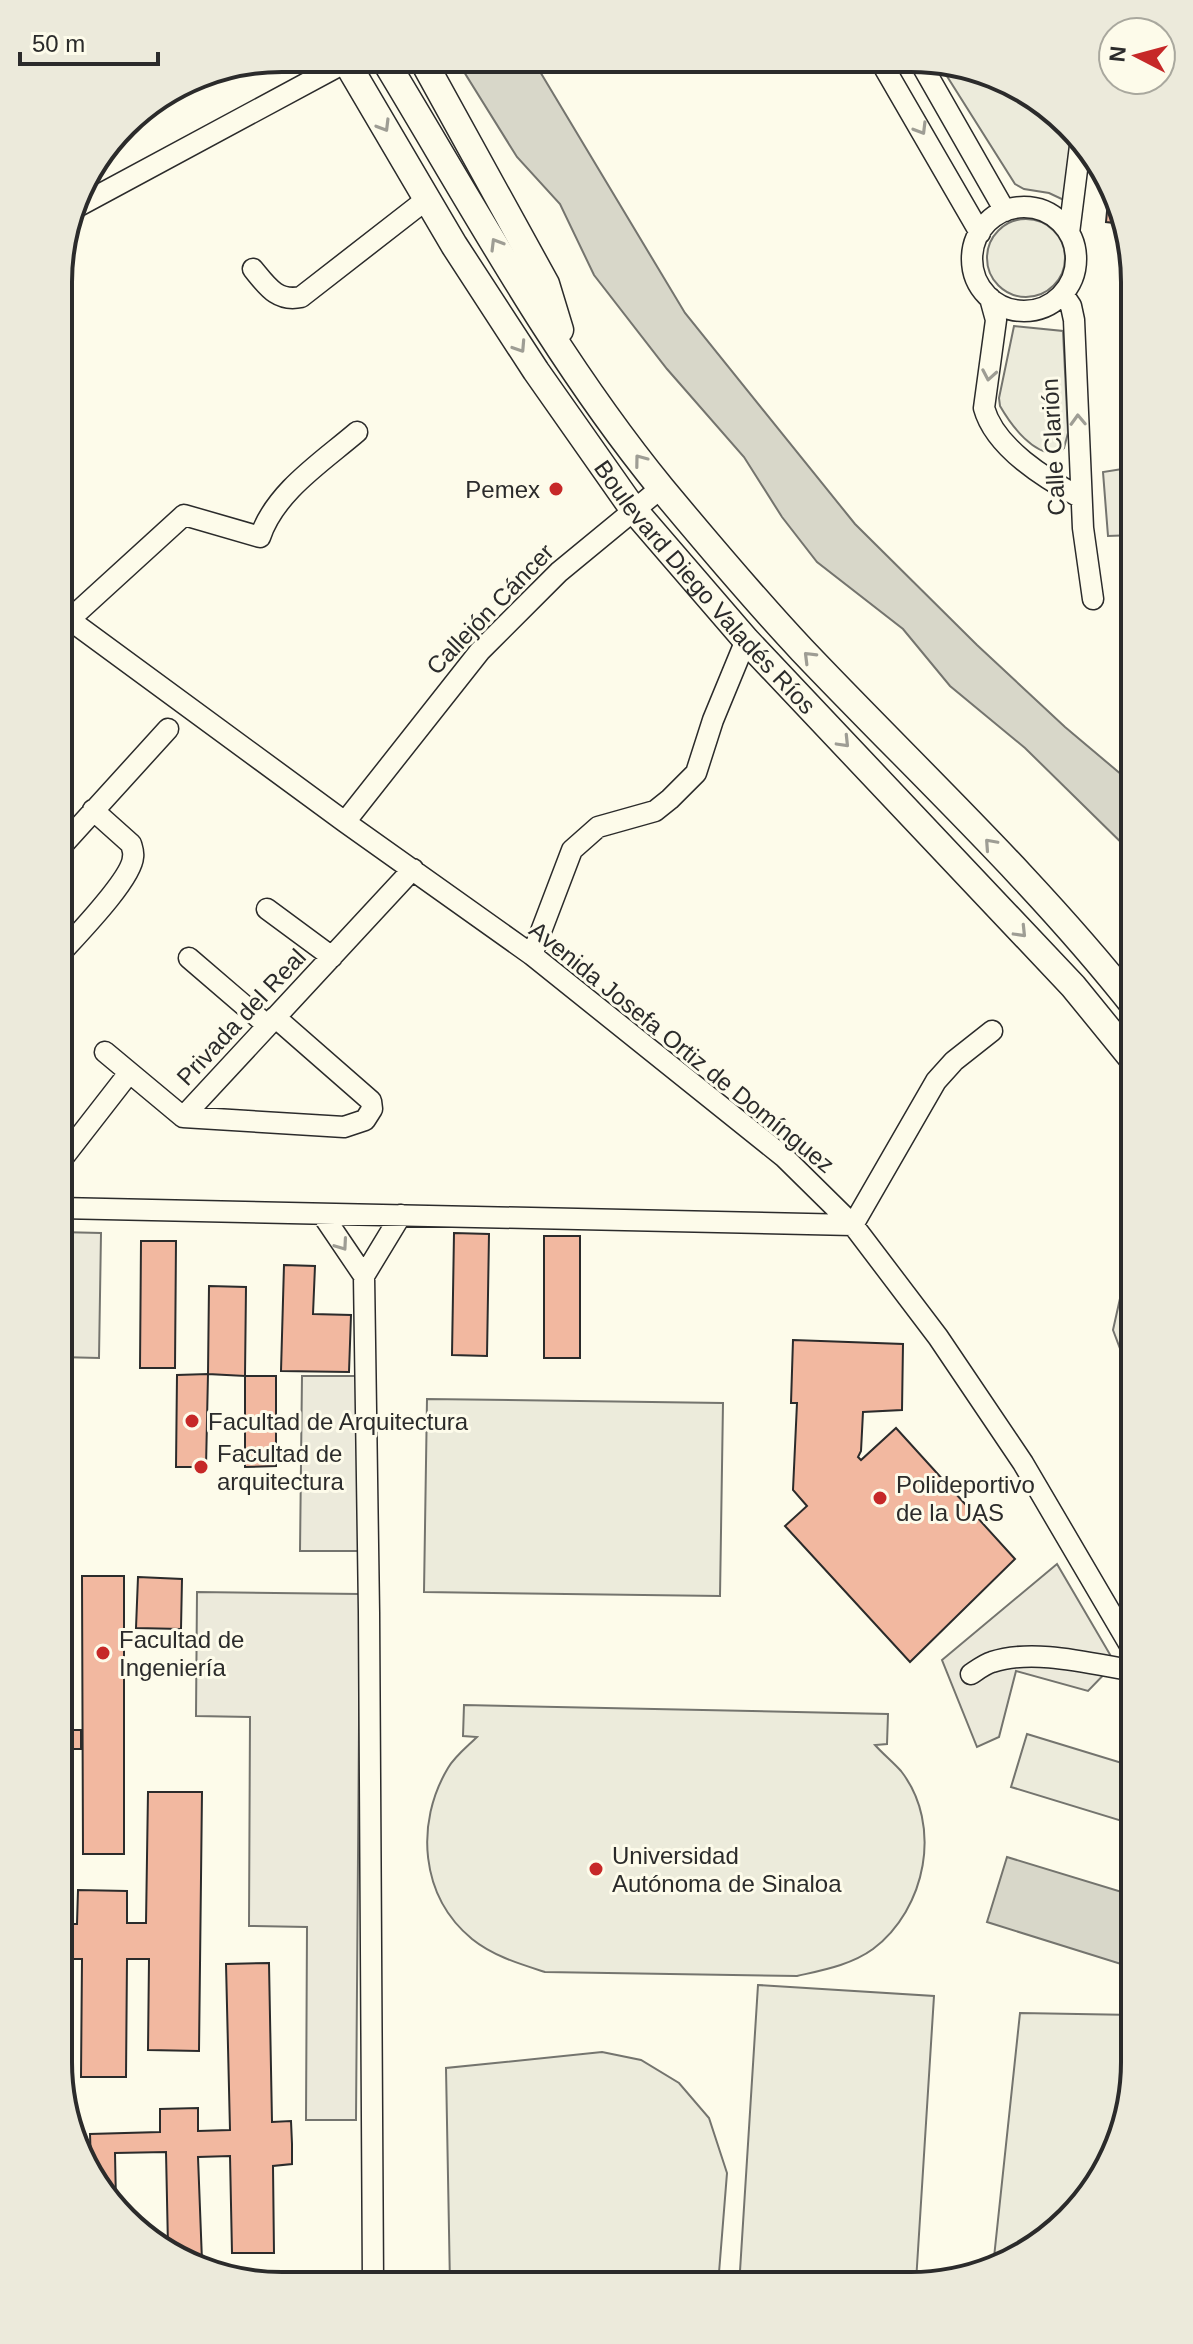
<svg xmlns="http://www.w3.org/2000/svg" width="1193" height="2344" font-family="Arial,sans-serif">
<rect width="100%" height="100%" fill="#fdfbea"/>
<path fill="#ecebdb" stroke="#74746e" stroke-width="2" d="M938 62H954L1058 113 1078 143 1066 201 1049 193 1024 189 1015 184Z
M987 258a39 39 0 1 1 78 0a39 39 0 1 1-78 0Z
M1014 326 1063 331 1068 433 1064 448 1059 453C1034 457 1011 425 1000 406L999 398Z
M1135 1231V1361L1124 1359 1113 1330Z
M427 1399 723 1403 720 1596 424 1592Z
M464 1705 888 1714 887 1744 875 1745C883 1754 893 1762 901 1771 943 1825 926 1909 873 1949 851 1965 823 1970 797 1976L545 1972C520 1964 493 1956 472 1939 420 1896 415 1823 448 1768 455 1756 468 1746 477 1737L463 1736Z
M1027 1734 1135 1767V1825L1011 1787Z
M758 1985 934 1996 916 2282 740 2271Z
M1020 2013 1135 2015 1134 2077 1088 2199 993 2267Z
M602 2052 641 2060 679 2083 709 2118 727 2173 718 2285H450L446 2068Z"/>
<path fill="#eceadb" stroke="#74746e" stroke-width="2" d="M1135 467V535L1108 536 1103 472Z
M59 1232 101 1233 99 1358 59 1357Z
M302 1376H359L360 1551H300Z
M1057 1564 1115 1663 1088 1691 1016 1671 999 1737 977 1747 942 1660Z
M197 1592 360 1594 356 2120H306L307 1927 249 1926 250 1717 196 1716Z"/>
<path fill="#d8d7c9" stroke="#74746e" stroke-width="2" d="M456 59 533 60 685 313 855 524 977 645 1065 727 1135 786V856L1025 748 950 686 903 629 817 562 782 517 744 457 667 369 594 275 560 204 517 157Z
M1007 1857 1135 1896V1919L1121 1964 987 1922Z"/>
<path fill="#f2b8a0" stroke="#2b2b2b" stroke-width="2" d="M1109 190 1123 210 1125 224 1106 222Z
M454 1233 489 1234 487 1356 452 1355Z
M544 1236H580V1358H544Z
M141 1241H176L175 1368H140Z
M284 1265 315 1266 313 1314 351 1315 349 1372 281 1371Z
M209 1286 246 1287 245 1376 208 1374Z
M793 1340 903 1344 902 1410 863 1412 861 1451 858 1457 861 1460 896 1428 1015 1559 910 1662 785 1526 807 1506 793 1490 797 1403H791Z
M208 1374 206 1467H176L177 1375Z
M245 1376H276V1466L245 1467Z
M59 1384 61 1490 62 1538 59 1537Z
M59 1562H72L71 1693 58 1694Z
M82 1576H124V1854H83Z
M138 1577 182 1579 181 1629 136 1628Z
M58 1730H81V1749H58Z
M148 1792H202L199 2051 148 2050 149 1959H127L126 2077H81L82 1959H58V1924H77L78 1890 127 1891V1923H146Z
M269 1963 272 2122 291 2121 292 2144V2164L273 2166 274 2253H232L230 2156 198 2157 202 2261 168 2246 166 2152 115 2153 116 2203 91 2165 90 2134 160 2132V2109L198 2108V2131L230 2130 226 1964Z"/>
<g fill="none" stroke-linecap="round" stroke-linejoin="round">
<g stroke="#2b2b2b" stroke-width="23">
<path id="minor" d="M881 62 980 233
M920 62 1005 211
M972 259a52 52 0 1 1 104 0a52 52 0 1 1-104 0Z
M73 209 346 62
M1069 233 1080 146
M253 269C267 286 277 302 301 297L427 199
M1063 294 1071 306 1074 320 1083 528 1093 599
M990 298 996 320 984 408C995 448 1046 479 1081 498
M59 612 345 822 532 955 784 1157 853 1225 938 1337 1023 1463 1135 1654
M70 619 184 515 260 537C275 492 322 462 357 432
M345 822 480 651 559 572 661 488
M59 849 168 729
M267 909 332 957
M59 955C76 936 132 879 133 857 134 852 132 848 131 844L93 810
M532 955 572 850 598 827 655 811 670 799 696 773 713 720 746 640
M189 958 267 1025
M105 1052 183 1117
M183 1117 413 869
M183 1117 344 1127 365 1120 372 1109 371 1101 275 1017
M59 1163 129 1073
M59 1208 853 1225 936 1081 954 1061 992 1031
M322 1214 364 1276
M971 1674C977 1670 985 1664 992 1662 1034 1648 1092 1664 1135 1671
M373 2284 369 1612 364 1276 401 1215"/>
</g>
<g stroke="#2b2b2b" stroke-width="29">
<g id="major">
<path id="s1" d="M344 58 454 245 536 371 633 509 746 640 1073 986 1135 1062"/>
<path d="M384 59C472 204 554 357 662 489 707 543 754 599 802 650 914 768 1034 879 1135 1007"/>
<path d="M422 59 546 284 560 330"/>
</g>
</g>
<use href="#minor" stroke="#fdfbea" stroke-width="20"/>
<use href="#major" stroke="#fdfbea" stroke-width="26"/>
</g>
<defs><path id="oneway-chevron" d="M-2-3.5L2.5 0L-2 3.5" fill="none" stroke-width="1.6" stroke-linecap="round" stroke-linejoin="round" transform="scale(2)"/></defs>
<g stroke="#9e9d94">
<use href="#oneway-chevron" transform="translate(384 126) rotate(59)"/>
<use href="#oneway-chevron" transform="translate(921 129) rotate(59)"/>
<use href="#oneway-chevron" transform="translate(496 244) rotate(-121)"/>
<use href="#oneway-chevron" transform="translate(520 347) rotate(57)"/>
<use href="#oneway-chevron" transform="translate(989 375) rotate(100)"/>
<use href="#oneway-chevron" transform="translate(1078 420) rotate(-92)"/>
<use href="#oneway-chevron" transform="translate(640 460) rotate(-127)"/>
<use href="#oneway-chevron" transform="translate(809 657) rotate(-135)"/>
<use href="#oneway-chevron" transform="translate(844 742) rotate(46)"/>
<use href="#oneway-chevron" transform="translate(990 844) rotate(-132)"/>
<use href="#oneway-chevron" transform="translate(1021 932) rotate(46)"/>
<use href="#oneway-chevron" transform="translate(342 1245) rotate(55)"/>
</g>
<g fill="#c62828" stroke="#fdfbea" stroke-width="3">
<circle cx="556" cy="489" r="8"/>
<circle cx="192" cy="1421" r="8"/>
<circle cx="201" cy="1467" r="8"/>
<circle cx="880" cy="1498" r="8"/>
<circle cx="103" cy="1653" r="8"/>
<circle cx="596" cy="1869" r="8"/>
</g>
<g text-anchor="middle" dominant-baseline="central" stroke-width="6" stroke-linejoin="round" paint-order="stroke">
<g font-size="24" fill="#2b2b2b" stroke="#fdfbea">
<text transform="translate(1053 447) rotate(-93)">Calle Clarión</text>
<text stroke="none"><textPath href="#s1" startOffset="642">Boulevard Diego Valadés Ríos</textPath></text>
<text transform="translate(490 609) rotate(-46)">Callejón Cáncer</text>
<text transform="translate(241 1017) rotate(-47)">Privada del Real</text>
<text transform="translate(682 1047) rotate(39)">Avenida Josefa Ortiz de Domínguez</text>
</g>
<g font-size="24" fill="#2b2b2b" stroke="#fdfbea" text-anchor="start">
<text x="540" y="489" text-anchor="end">Pemex</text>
<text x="208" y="1421">Facultad de Arquitectura</text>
<text x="217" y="1453">Facultad de<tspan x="217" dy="28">arquitectura</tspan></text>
<text x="896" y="1484">Polideportivo<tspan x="896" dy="28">de la UAS</tspan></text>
<text x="119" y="1639">Facultad de<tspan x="119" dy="28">Ingeniería</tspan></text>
<text x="612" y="1855">Universidad<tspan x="612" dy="28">Autónoma de Sinaloa</tspan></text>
</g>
</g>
<path d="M0 0H1193V2344H0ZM282 72H911A210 210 0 0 1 1121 282V2062A210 210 0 0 1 911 2272H282A210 210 0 0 1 72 2062V282A210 210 0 0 1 282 72Z" fill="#eceadb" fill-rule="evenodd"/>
<path fill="none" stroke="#2b2b2b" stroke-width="4" d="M282 72H911A210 210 0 0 1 1121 282V2062A210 210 0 0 1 911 2272H282A210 210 0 0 1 72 2062V282A210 210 0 0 1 282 72Z"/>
<g transform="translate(1137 56) rotate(276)"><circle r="38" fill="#fdfbea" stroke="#a9a89e" stroke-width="2"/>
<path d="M0-6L14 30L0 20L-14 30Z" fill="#c62828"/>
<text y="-12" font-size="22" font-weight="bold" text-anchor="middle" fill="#2b2b2b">N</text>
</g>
<path d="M20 52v12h138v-12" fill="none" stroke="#2b2b2b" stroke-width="4"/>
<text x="32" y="52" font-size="24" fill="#2b2b2b" stroke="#fdfbea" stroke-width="6" paint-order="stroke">50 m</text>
</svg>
